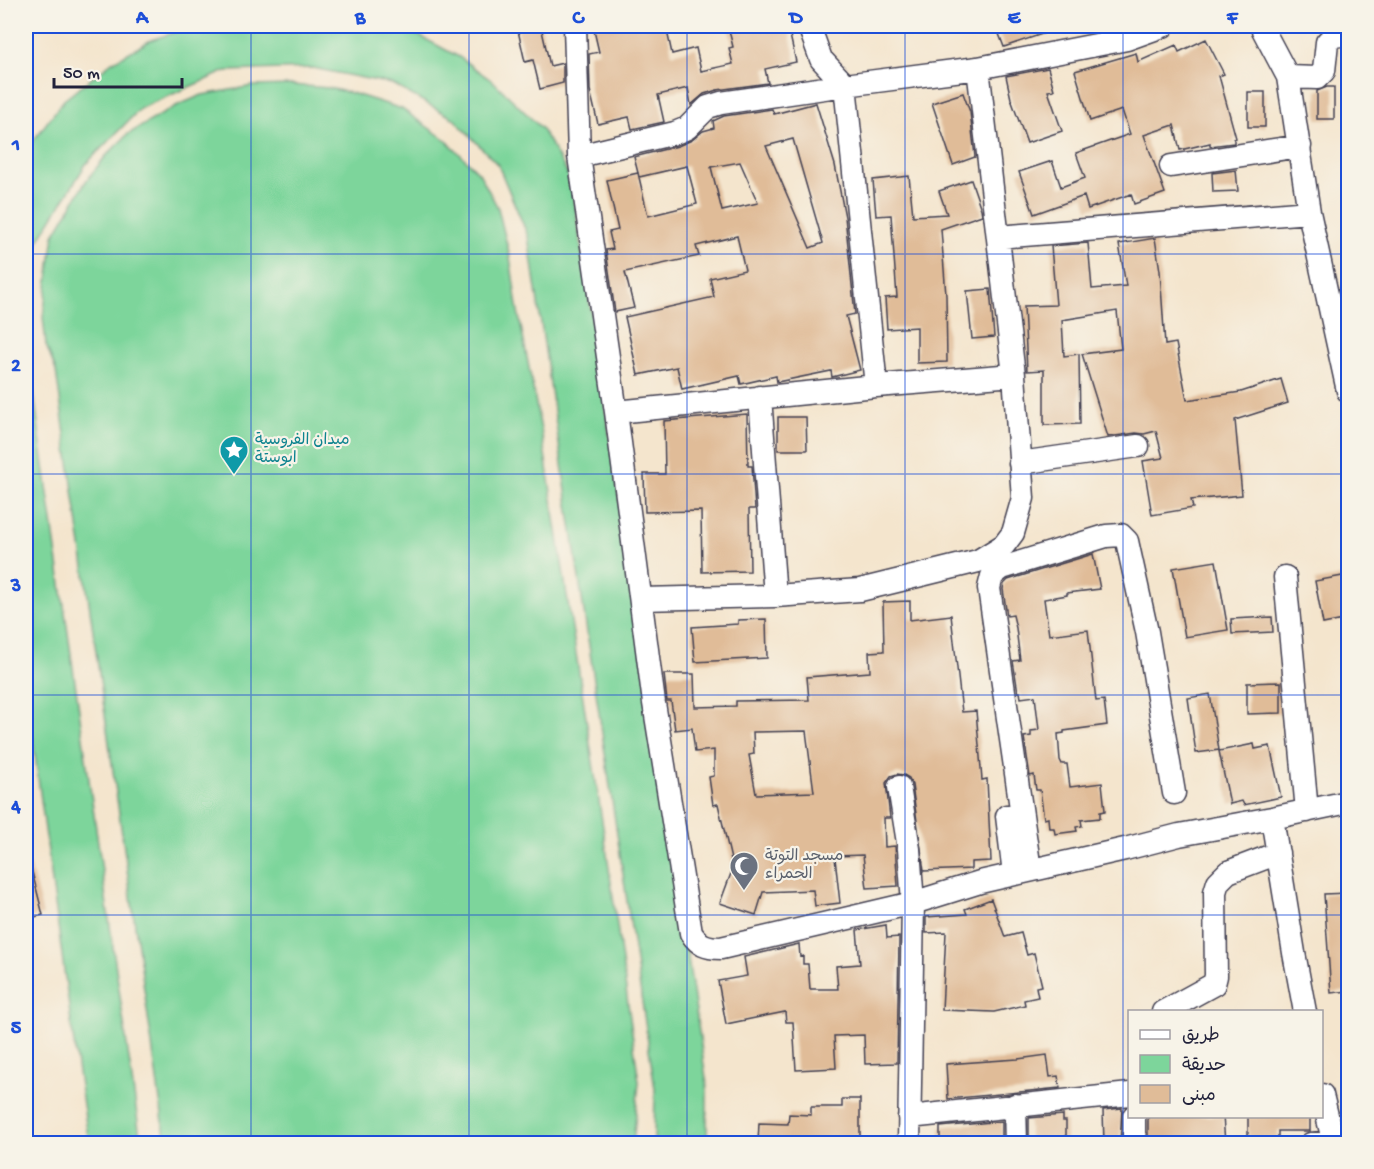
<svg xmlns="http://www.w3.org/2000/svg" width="1374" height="1169" font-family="'Gochi Hand','Playpen Sans Arabic',sans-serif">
<rect width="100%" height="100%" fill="#f7f3e8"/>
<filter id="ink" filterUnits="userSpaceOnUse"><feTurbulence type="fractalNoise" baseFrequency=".0167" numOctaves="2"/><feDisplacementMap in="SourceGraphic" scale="12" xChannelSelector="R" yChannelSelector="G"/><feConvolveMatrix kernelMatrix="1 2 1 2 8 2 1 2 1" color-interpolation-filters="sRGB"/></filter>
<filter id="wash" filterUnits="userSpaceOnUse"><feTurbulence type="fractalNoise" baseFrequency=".008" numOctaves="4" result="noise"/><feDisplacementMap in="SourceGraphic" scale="24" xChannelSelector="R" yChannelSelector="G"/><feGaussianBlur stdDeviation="1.35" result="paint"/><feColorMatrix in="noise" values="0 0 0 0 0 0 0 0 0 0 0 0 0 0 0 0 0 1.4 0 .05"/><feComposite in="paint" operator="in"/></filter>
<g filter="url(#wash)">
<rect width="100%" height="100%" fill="#f4e5cd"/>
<path fill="#7dd59b" stroke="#507c6b" stroke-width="1.5" d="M194 26H388L418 35 459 57 495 83 541 128 571 179 707 1085V1143H654L655 1089 528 236 498 165 453 118 392 84 313 68 226 71 141 108 86 164 39 239 28 281 26 316V150L64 100 112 62 151 40Z
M292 85 329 88 355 94 402 109 446 140 479 173 498 208 510 257 517 306 542 435 605 840 639 1082 633 1143H166L56 371 46 345 43 317 54 235 86 181 105 157 128 134 176 106 202 95 253 86Z
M26 340 141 1143H89L77 1066 26 689Z"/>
<g id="blocks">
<path fill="#e0bc98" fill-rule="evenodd" d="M517 26H541L550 66 563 63V83L540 89 533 60 525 62Z
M593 26H666L672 54 696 48 701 71 733 64 729 48 733 47 728 26H788L796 62 765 69 768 83 717 90 704 94 691 105 688 88 658 95 664 122 632 129 629 117 598 124 590 90 589 54 599 52Z
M996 26H1060V28L1004 47Z
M1206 39 1224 74 1219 76 1236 138 1234 139V143L1210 146V143L1180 150 1174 125 1144 135 1165 193 1134 204 1131 194 1088 209 1084 196 1034 214 1019 172 1052 161 1061 187 1085 178 1076 153 1130 134 1122 110 1090 121 1075 71 1136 53 1138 62 1176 45 1179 52Z
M1048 68 1054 90 1048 91 1062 131 1027 143 1011 99 1006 76Z
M1327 87H1334V119H1317V91Z
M1248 92H1265V127H1248Z
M963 93 970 112 975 157 953 165 932 103Z
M816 103 835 165 845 217 855 314 846 316 860 370 832 377 831 371 777 382 776 376 741 384 739 376 682 389 677 367 638 375 625 317 714 297 710 278 745 270 737 236 696 246 699 256 625 272 634 308 615 312 606 250 613 249 609 232 618 230 607 180 638 173 648 216 697 204 687 166 639 177 634 157 678 146 692 140 703 131 714 128 713 121 724 116 772 109 774 114ZM793 139 823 243 810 248 766 146ZM740 162 758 203 722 211 711 167Z
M1236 170 1238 191 1213 192 1212 173Z
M909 176 913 216 947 214 939 191 971 180 981 209 982 215 941 229 946 296 947 362 917 363V327L887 329 885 298 897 297 891 215 876 216 873 180Z
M1155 238 1160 271 1165 345 1176 343 1187 400 1241 392 1281 379 1288 403 1235 420 1242 495 1191 500 1193 508 1152 515 1143 461 1163 458 1156 431 1144 434 1136 433 1108 437 1082 354 1121 349 1117 311 1062 320 1064 356 1079 354 1080 424 1044 425V370L1027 371 1024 306 1056 305 1051 246 1088 243 1092 289 1126 286 1119 244Z
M990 289 994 337 972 339 967 291Z
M747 414 748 466H752L755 509H749L750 571 702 572 701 511 645 512 644 474H665L664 421Z
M778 417H806L807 450H778Z
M1093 554 1100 589 1067 593V595L1044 599 1049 635 1088 630 1096 701 1104 700 1107 725 1064 731V733L1058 734 1060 760 1062 764H1067L1070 787 1102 783 1105 811 1100 812V818L1081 820 1082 826 1076 827 1077 831 1055 834 1054 828H1049L1048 818 1044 819 1040 790H1036L1034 775 1030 776 1024 737 1031 736V731L1039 730 1035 696 1021 698 1020 692H1018L1013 661 1020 660 1016 628 1013 615 1007 616 1003 589 1004 584 1008 580Z
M1216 561 1228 630 1185 637 1173 568Z
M1348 575V619L1323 624 1315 581Z
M910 601V620L951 615 962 712 976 711 982 780 987 779 991 861 971 862V869L924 871 912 785 909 778 904 775 897 774 891 776 886 783 890 818H884L885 847 895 846 898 886 867 888 863 855 837 856 835 858 840 903 815 906 813 890 763 892 756 915 720 903 733 868 718 804 713 805 709 777 714 776V750L695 752 692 728 675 730 671 701H667L664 674H694L695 707 736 706V701L809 700 807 677 870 672 869 652 884 651 883 602ZM806 731 814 792 756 794 749 755 754 754 753 732Z
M1272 617 1273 632 1232 634 1231 619Z
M766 619 767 658 695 662 692 627 738 624V620Z
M1281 682V713L1247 714V683Z
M1210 694 1219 750 1196 753 1188 698Z
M1254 744 1255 749 1270 746 1281 797 1244 805 1242 801 1230 804 1219 751Z
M30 864 43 915 26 919V865Z
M1348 893V991L1331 993 1324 894Z
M991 899 1005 937 1021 933 1027 955 1034 953 1042 986 1036 987 1038 997 1024 1000 1025 1005 994 1012 942 1010 946 932 926 933V917L967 914 965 909Z
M886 925 887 938 899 937V939L897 1063 865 1064 864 1035 834 1036 836 1068 796 1070 793 1022H786L785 1012 726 1024 718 981 747 976 744 957 799 944 800 957 803 956V964H808L810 989H838L836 966 860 964 857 930Z
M1047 1055 1050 1077 1058 1076 1060 1088 948 1099 946 1064 1018 1059Z
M842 1099H860V1143H758L759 1123 788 1124 789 1114 811 1115V1107H842Z
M1122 1108 1120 1143H1104L1103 1110Z
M1063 1115V1121H1066V1143H1029V1118Z
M1148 1116H1223L1225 1143H1148Z
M1248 1116H1310V1131H1278V1143H1248Z
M1002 1121V1143H940V1127Z"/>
</g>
</g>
<g filter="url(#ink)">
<use href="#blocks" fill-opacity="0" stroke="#423f51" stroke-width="1.5"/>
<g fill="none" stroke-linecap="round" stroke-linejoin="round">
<g stroke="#423f51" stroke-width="25">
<path id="minor" d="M575 26 579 156 616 412 654 703 691 933C699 945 706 948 721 948L913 903 980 882 1125 849 1179 835 1272 818 1348 802
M809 26 821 59 845 85 876 386
M1261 26 1288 77 1309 212 1348 391
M1288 77 1317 78 1324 71 1327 42 1334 36 1348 34
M579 156 675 133 687 128 708 107 721 103 845 85 978 68 1127 39 1163 26
M1171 166 1300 146
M998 237 1309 212
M760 397 775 596
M616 412 876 386 1014 375
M1020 463 1138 446
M1285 577 1307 811
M641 599 775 596 860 590 978 561 1004 545 1013 533 1023 498 1014 375 978 68
M899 787 909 849 913 903 909 1144
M1007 816 1014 874
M1272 818 1294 953 1305 1012
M1030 870 989 588 992 576 1002 568 1106 536 1121 535 1127 541 1147 632 1174 793
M1163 1012 1214 984 1216 976 1215 892 1218 882 1228 872 1278 853
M1322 1095 1334 1144
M1015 1105 1016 1144
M909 1117 1130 1094
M1134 1144V1116
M1311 1144 1334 1142"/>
</g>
<use href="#minor" stroke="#fff" stroke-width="22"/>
</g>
</g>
<path fill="none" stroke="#1d4ed8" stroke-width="1.5" stroke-opacity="0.55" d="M251 26V1144M469 26V1144M687 26V1144M905 26V1144M1123 26V1144M26 254H1348M26 474H1348M26 695H1348M26 915H1348"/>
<defs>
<g id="sight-pin" transform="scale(1.5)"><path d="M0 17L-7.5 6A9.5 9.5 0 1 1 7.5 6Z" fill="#0f9aa8" stroke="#f7f3e8"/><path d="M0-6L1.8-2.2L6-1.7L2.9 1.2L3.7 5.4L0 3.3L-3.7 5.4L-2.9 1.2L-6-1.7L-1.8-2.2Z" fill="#fff"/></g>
<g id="mosque-pin" transform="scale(1.5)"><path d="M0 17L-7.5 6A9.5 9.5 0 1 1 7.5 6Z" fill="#6b7280" stroke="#f7f3e8"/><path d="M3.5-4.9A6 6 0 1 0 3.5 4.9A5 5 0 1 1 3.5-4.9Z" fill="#fff"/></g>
</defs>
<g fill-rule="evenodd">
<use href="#sight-pin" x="234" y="450"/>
<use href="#mosque-pin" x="744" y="866"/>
</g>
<g text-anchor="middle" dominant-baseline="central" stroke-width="4.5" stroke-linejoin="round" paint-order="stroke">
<g font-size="16" fill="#0d838f" stroke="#f7f3e8" text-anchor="start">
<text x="255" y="441">ميدان الفروسية<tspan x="255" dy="18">ابوستة</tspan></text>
</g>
<g font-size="16" fill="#5b616d" stroke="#f7f3e8" text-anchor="start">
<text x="765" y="857">مسجد التوتة<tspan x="765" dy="18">الحمراء</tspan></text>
</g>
</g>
<rect width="1374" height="1169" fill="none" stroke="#f7f3e8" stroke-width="66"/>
<rect x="1128" y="1010" width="195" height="108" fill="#f7f3e8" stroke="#a29fa3" stroke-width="1.5"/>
<rect x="1140" y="1030" width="30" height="9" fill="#ffffff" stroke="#a29fa3" stroke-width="1.5"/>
<text x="1182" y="1040" font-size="18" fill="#22223b">طريق</text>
<rect x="1140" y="1055" width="30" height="18" fill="#7dd59b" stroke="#a29fa3" stroke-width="1.5"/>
<text x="1182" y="1070" font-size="18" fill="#22223b">حديقة</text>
<rect x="1140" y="1085" width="30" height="18" fill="#e0bc98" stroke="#a29fa3" stroke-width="1.5"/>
<text x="1182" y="1100" font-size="18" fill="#22223b">مبنى</text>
<path d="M54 78v9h128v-9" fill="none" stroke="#22223b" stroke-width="3"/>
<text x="63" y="78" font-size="18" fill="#22223b" stroke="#f7f3e8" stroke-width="4.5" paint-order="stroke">50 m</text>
<rect x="33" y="33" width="1308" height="1103" fill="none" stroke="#1d4ed8" stroke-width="2"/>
<g font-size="20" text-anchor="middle" font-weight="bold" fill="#1d4ed8">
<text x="142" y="23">A</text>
<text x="360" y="23">B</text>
<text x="578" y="23">C</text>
<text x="796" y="23">D</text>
<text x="1014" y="23">E</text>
<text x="1232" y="23">F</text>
<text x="16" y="150">1</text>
<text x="16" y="371">2</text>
<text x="16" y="591">3</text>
<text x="16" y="812">4</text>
<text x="16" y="1033">5</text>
</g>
</svg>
